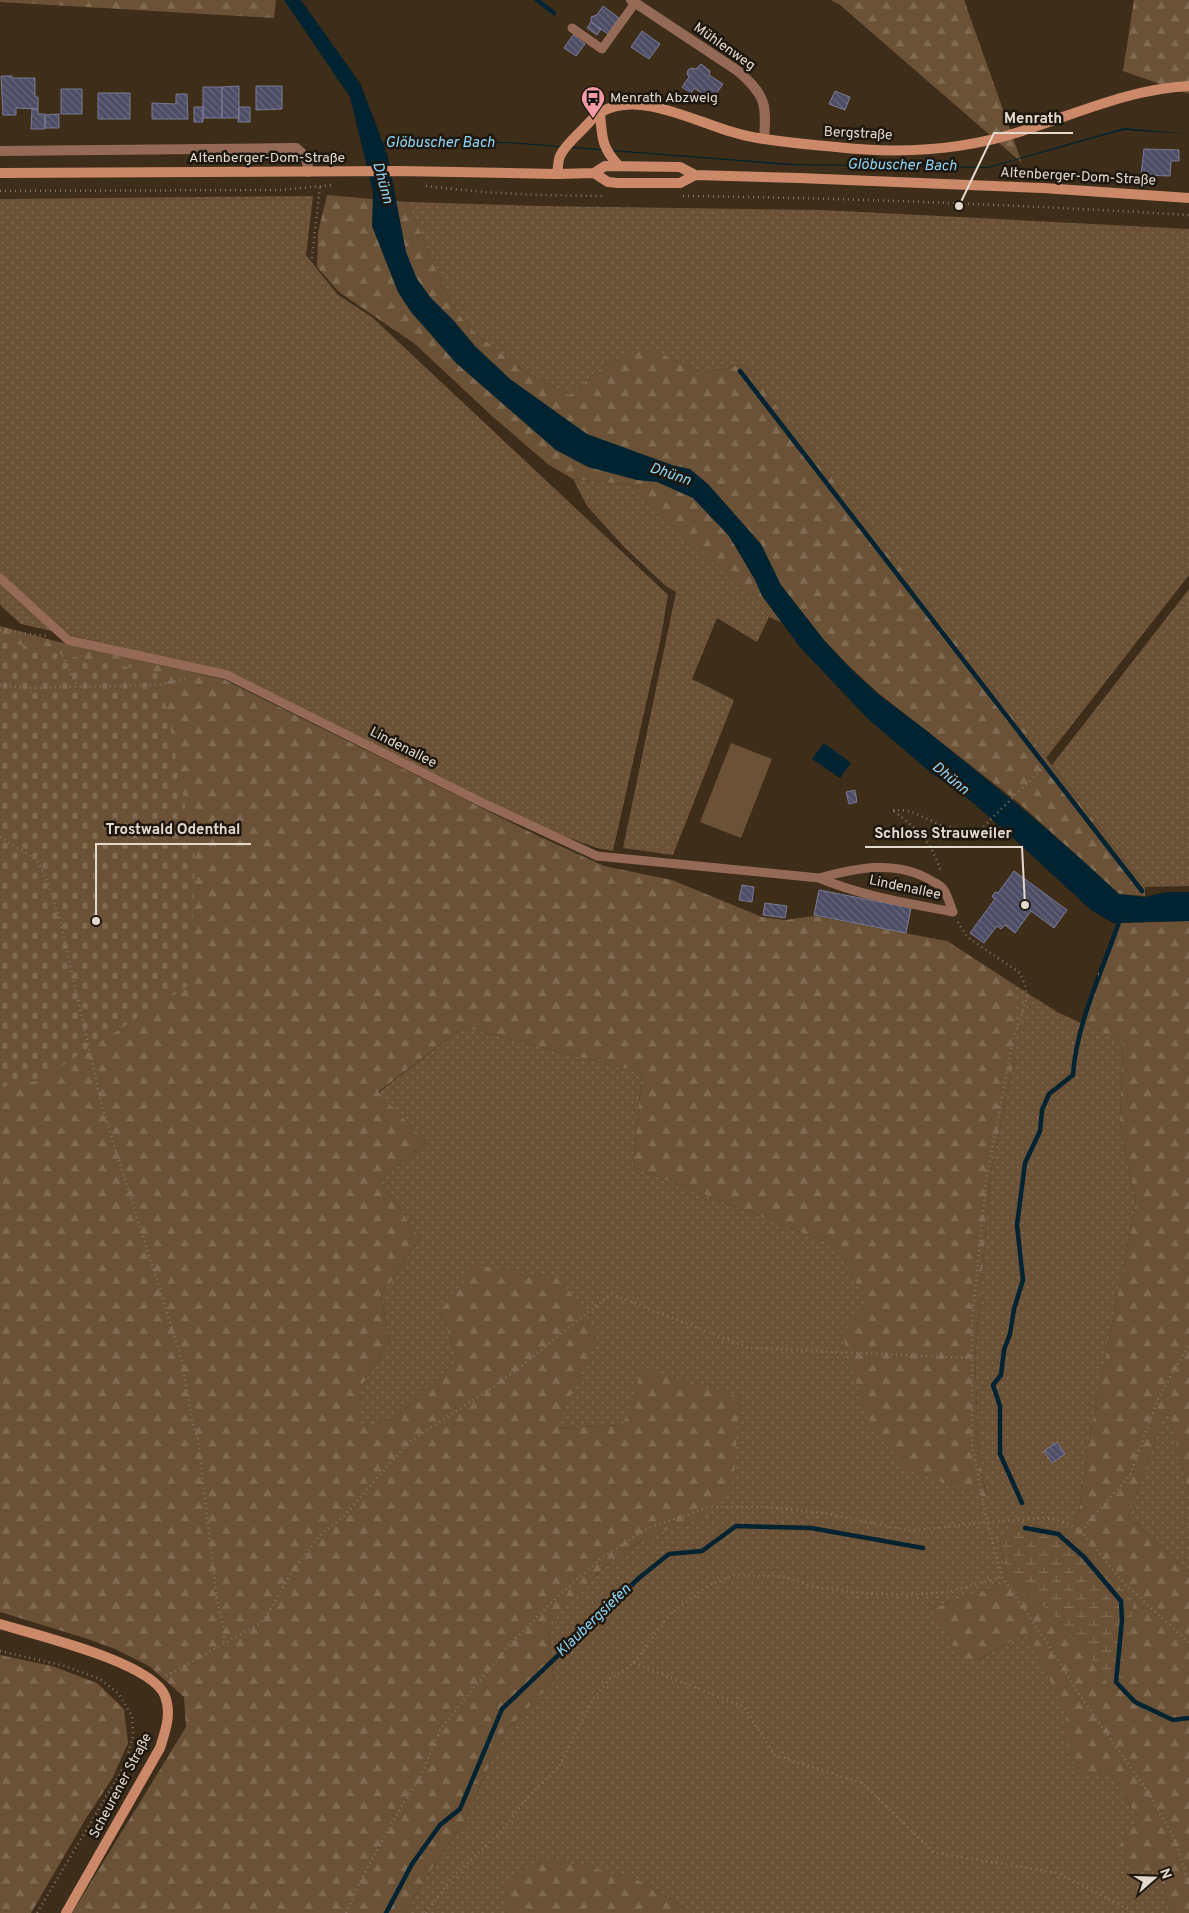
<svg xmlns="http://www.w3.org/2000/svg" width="1189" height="1913" font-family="Overpass,sans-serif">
<defs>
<pattern id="grass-dots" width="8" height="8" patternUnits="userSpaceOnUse" patternTransform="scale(1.25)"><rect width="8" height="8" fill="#6b5236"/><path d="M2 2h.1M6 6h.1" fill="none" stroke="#806a52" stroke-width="1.8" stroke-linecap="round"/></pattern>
<pattern id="forest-firs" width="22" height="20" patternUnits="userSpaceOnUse" patternTransform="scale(1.25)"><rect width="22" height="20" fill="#6b5236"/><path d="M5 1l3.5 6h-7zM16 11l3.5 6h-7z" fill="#806a52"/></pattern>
<pattern id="wetland-marsh" width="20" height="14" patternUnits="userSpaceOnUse" patternTransform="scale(1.25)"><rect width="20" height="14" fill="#6b5236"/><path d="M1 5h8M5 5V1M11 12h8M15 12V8" fill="none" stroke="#806a52"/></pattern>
<pattern id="cemetery-stones" width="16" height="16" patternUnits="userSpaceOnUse" patternTransform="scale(1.25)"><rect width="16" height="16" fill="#6b5236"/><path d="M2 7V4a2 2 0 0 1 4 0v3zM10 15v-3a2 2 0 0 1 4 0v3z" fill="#806a52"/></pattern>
<pattern id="building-back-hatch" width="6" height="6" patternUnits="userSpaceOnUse" patternTransform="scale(1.25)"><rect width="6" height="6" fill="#4d4d65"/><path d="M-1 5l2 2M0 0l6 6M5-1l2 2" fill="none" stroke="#66667a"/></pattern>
</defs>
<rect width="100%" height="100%" fill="#3d2d19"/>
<path fill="url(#grass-dots)" d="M313 196 306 255 337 294 373 318 668 595 661 637 613 851 597 848 542 828 228 672 21 624 0 605V199Z
M407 202 542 206 823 210 1189 229V575L1046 758 745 364 702 373 665 355 609 362 569 395 525 372 472 330 453 307Z
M573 479 631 485 639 490 769 617 757 642 717 618 692 679 734 700 673 855 623 848 676 592 666 586 625 548 587 506Z
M1189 589V886L1145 887 1052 765Z
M1015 985 1057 1012 1123 1042 1120 1123 1136 1203 1088 1445 1079 1514 1064 1533 1028 1524 1001 1544 1005 1570 997 1586 931 1609 979 1660 1025 1632 1067 1711 1066 1740 1099 1775 1108 1770 1139 1819 1159 1869 1171 1913H693L633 1877 505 1911 507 1913H406L424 1880 464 1822 504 1732 554 1681 547 1622C585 1585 628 1540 680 1523 688 1521 697 1520 706 1518L623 1425 556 1428 440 1311 458 1360 394 1419 359 1428 361 1387 390 1342 381 1296 420 1238 380 1181 426 1142 378 1093 463 1027 642 1073 633 1167 834 1245 986 1496 978 1444 975 1357 991 1171 1015 1057Z
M1167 1405 1189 1494V1572L1128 1517Z"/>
<path fill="url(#forest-firs)" d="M0 0H276L274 18 0 2Z
M831 0H964L1022 163 840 5Z
M1134 0H1189V94L1123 71Z
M327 195 407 202 453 307 472 330 525 372 569 395 609 362 642 349 665 355 702 373 745 364 1145 887V896L1119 894 1019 803 878 693 820 639 769 617 632 485 573 479 549 465 493 417 415 344 339 292 317 267 318 232Z
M0 626 55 641 225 680 534 834 604 866 672 880 762 917 785 920 814 916 947 941 1015 985V1057L991 1171 975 1357 978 1444 986 1497 907 1470 866 1416 842 1333 869 1304 834 1245 633 1167 642 1073 463 1027 378 1092 426 1142 380 1181 420 1238 381 1296 390 1342 361 1387 360 1427 394 1419 458 1360 440 1311 477 1265 562 1280 598 1335 556 1428 623 1425 642 1369 739 1397 734 1479 706 1518 679 1524 636 1544 598 1573 547 1622 554 1681 504 1732 464 1822 424 1880 406 1913H72L186 1727 184 1697 149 1666 115 1649 88 1639 0 1612Z
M1189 921V1494L1167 1406 1128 1517 1189 1572V1913H1171L1159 1869 1137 1872 1119 1847 1139 1819 1108 1770 1099 1775 1076 1772 1066 1740V1711L1025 1633 978 1660 961 1659 931 1609 997 1586 1005 1570 1082 1643 1108 1685 1134 1600 1064 1533 1079 1514 1088 1445 1136 1203 1120 1123 1123 1042 1081 1023 1118 923Z
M0 1655 52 1666 97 1683 124 1709 128 1743 113 1777 85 1820 31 1913H0Z
M540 1857 633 1877 693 1913H507L505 1911 506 1886Z"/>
<path fill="url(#wetland-marsh)" d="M1028 1524 1064 1533 1134 1600 1124 1677 1108 1685 1082 1643 1005 1570 1001 1544 1012 1527Z"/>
<path fill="url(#cemetery-stones)" d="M0 639 42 651 160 673 195 859 191 984 38 1081 0 1087Z"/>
<path fill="#6b5236" d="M731 743 772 759 741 838 700 822Z"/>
<path fill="#002331" d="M284 0H301L360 83 383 143 508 142 793 164 988 167 1124 128 1189 134 1123 130 988 168 789 165 507 143 384 144 388 158 406 252 417 279 431 298 454 321 475 346 510 379 587 434 672 465 690 469 708 484 761 544 781 585 824 640 854 672 878 694 927 731 1029 814 1080 858 1119 894 1145 897 1166 892H1189V921L1113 923 1091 910 1013 838 971 801 930 772 868 719 852 702 800 647 762 596 755 580 729 536 693 498 657 482 637 480 588 467 556 450 456 363 411 312 398 292 372 226 373 192 350 97Z
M824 743 851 763 840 778 812 759Z"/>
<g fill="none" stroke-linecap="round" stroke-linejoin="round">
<path stroke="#002331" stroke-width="4.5" d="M537 0 554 13
M740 371 1142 891
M1022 1503 1000 1454V1406L993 1385 1001 1375 1004 1350 1010 1334 1014 1309 1023 1280 1017 1225 1025 1163 1040 1131 1042 1110 1049 1094 1073 1075C1076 1023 1104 968 1120 919
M1025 1528 1058 1534 1084 1557 1121 1601 1122 1620 1116 1682 1135 1702 1173 1720 1189 1718
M386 1913 412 1864 440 1825 460 1809 502 1709 639 1578 669 1554 702 1551 736 1526 811 1528 923 1548"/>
</g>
<path fill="url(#building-back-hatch)" stroke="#7a7b95" d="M603 6 619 18 608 34 591 22V17L597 15Z
M591 22 601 29 597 35 587 28Z
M642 31 660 44 649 59 631 47Z
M573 35 585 44 576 56 564 48Z
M701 64 710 71 709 75 723 84 712 100 694 88 691 93 682 87 689 77 687 74 688 70 692 68 696 69Z
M1 76H12V78H35V97H38V109L16 108V115H3Z
M239 86V118H222V87Z
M256 86H282V109L256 110Z
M203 87H222V118H203Z
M61 89H82V114H61Z
M835 91 850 97 845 110 829 104Z
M98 93H130V119H98Z
M176 94H187L188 119H152V103L176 104Z
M194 107H203V122H194Z
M239 107H250V122H238Z
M32 109H38V114H45V129H31Z
M59 114V128H45V115Z
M1144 149 1179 150V161H1171L1170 176 1141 175Z
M855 790 857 802 849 804 846 792Z
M1014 871 1067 910 1054 928 1031 911 1015 933 1005 925 1001 929 997 926 984 943 970 933 995 899 992 897 995 892 998 893Z
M742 885 754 887 752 902 739 900Z
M819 890 911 908 906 933 814 915Z
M765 903 787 906 785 918 763 915Z
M1057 1442 1065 1454 1052 1463 1044 1451Z"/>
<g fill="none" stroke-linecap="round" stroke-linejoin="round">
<path stroke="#837665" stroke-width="2.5" stroke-dasharray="1 4" stroke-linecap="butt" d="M426 186 483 192 538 195 605 196
M0 191 280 190 333 185
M683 196C852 198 1021 205 1189 215
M312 258 320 186
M0 630 46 636
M61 651 77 686
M0 685 26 688 156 685 185 679
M893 810 910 811 943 826 973 831 982 828 1044 767
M894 811C920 832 930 839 941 872
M0 837 36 859 46 878 60 920 103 1110 182 1360 192 1422 198 1439 217 1600 225 1632 223 1645
M958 922 967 937 1020 973 1025 985 1027 997 1013 1039 986 1181 972 1323V1445L987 1522 1047 1518 1065 1522 1081 1531 1124 1583 1189 1643
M1098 974H1102
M1081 1531 1130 1475 1158 1399 1189 1344
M0 1651 65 1666 100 1679 119 1694 132 1716 133 1736 125 1765 37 1913
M634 1663 744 1707 775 1755 862 1783 935 1853 1058 1873 1130 1910 1132 1913
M166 1676 259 1624 269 1612 290 1575 321 1534 343 1517 409 1442 501 1382 611 1294 749 1348 971 1358
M346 1913 366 1870 403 1804 420 1778 441 1728 510 1644 556 1598 600 1559 648 1528 709 1507H765L823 1513 911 1531 987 1522 1002 1577 1052 1650 1079 1694 1148 1792 1175 1840 1189 1884
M426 1913 450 1880 502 1830 529 1796 558 1768 593 1699 610 1679 634 1663 669 1615 709 1585 735 1575 781 1576 819 1588 873 1594 911 1595 947 1592 1002 1577"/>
<path stroke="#946a56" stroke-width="9" d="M572 28 602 49 635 3
M0 578 68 640 227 675 483 803 597 856 819 878C862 896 907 903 953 912
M819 878C856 868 896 859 932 881 936 883 942 886 944 890 948 896 950 905 953 912"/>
<path stroke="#946a56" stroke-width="10" d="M631 0 738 71C765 95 767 103 764 139
M0 151 296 148C305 155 308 160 308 172"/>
<path stroke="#cc896a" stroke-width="10" d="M600 112C602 137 601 147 619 166
M0 173 399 171 557 174 594 173 605 166 680 167 695 175 799 178 1043 188 1189 198
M594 173 608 182 618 183H680L695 175
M557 174C558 169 558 160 560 156 564 147 575 137 582 130 588 124 594 116 601 112 642 89 702 126 743 135 773 142 805 144 836 147 898 154 960 151 1019 132 1076 114 1129 89 1189 86
M0 1624C35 1635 152 1662 165 1696 172 1714 165 1732 160 1748L66 1913"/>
</g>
<defs>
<g id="bus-pin" transform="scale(1.25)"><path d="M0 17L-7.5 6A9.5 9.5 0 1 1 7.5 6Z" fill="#f49aa2" stroke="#1e170e"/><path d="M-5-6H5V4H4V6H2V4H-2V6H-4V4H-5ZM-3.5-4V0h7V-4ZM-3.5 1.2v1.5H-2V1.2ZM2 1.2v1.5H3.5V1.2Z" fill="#111"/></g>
</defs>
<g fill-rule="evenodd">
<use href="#bus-pin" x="593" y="98"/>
</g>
<g text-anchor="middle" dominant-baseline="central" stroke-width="5" stroke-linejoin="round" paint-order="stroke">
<g font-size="14" fill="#e4d9cd" stroke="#1e170e">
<text transform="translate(724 47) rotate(35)">Mühlenweg</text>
<text transform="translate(858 134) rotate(3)">Bergstraße</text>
<text x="267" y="158">Altenberger-Dom-Straße</text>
<text transform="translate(1078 177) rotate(3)">Altenberger-Dom-Straße</text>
<text transform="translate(403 748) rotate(27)">Lindenallee</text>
<text transform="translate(905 888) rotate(12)">Lindenallee</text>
<text transform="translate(121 1786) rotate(-62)">Scheurener Straße</text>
</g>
<g font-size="14" fill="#e4d9cd" stroke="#1e170e" text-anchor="start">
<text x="610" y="98">Menrath Abzweig</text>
</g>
<g font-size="15" font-style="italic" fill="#8ed6f8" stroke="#1e170e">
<text x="440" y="143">Glöbuscher Bach</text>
<text transform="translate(902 166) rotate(1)">Glöbuscher Bach</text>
<text transform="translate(382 183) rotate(75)">Dhünn</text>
<text transform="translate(670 475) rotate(19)">Dhünn</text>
<text transform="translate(950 779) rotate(39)">Dhünn</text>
<text transform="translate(594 1621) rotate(-44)">Klaubergsiefen</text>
</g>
</g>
<path fill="none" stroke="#e4d9cd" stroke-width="2" d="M959 206L994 133H1073M96 921L96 844H251M1025 905L1022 847H865"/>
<g fill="#e4d9cd" stroke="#1e170e" stroke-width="2">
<circle cx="959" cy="206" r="5"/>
<circle cx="96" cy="921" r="5"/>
<circle cx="1025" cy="905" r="5"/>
</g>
<g font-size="15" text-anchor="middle" font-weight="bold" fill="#e4d9cd" stroke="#1e170e" stroke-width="5" stroke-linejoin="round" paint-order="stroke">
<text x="1033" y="123">Menrath</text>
<text x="173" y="834">Trostwald Odenthal</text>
<text x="943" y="838">Schloss Strauweiler</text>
</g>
<g transform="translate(1154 1878) rotate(70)" stroke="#1e170e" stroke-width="4" paint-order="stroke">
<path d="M0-4L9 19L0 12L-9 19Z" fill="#e4d9cd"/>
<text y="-8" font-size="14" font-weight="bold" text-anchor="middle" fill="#e4d9cd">N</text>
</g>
</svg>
